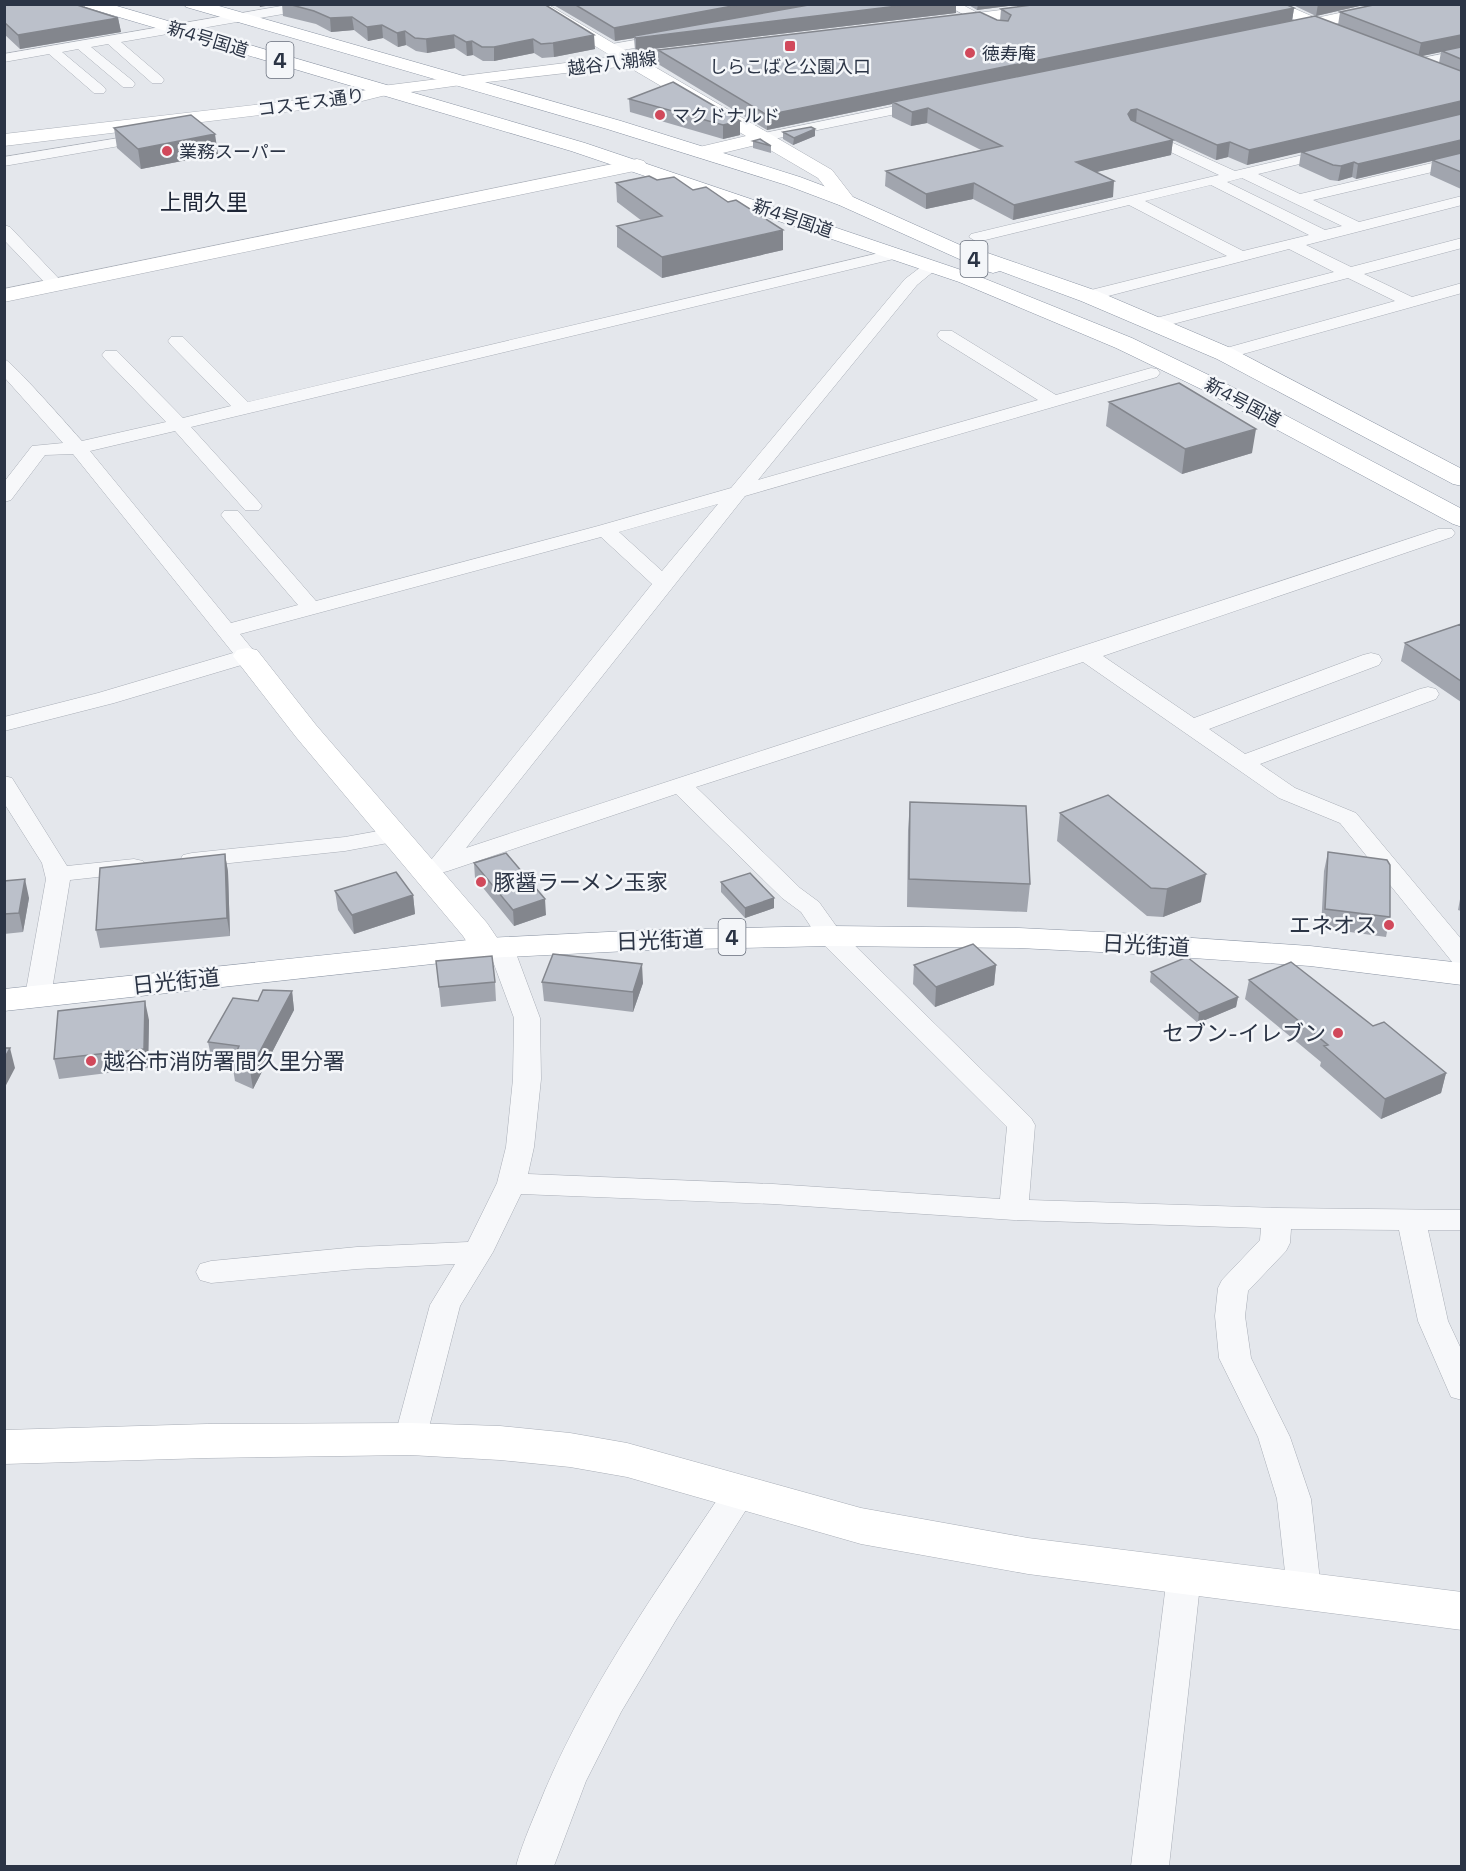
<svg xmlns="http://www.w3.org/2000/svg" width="1466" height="1871" font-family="'Space Grotesk','Noto Sans JP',sans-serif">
<rect width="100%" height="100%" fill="#e4e7ec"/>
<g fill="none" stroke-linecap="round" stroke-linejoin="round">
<g stroke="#a9aeb7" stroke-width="1">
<path id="street" d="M293 4H324L318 8 121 42 162 77 164 80 162 83H152L108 44 91 47 133 81 135 84 133 87H123L78 49 62 52 104 87 106 90 104 93H94L49 54 4 62V54Z
M944 4H961L1004 27 1003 30H993Z
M669 34 674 35 676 38 674 41 612 52 605 48 612 44Z
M1462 50V58L1417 67 1410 63 1412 60Z
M925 100 930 101 932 104 930 107 764 141 757 137 764 133Z
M1142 129 1235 171 1332 148 1337 149 1339 152 1337 155 1258 174 1300 194 1462 156V165L1313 200 1359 222 1462 196V205L1306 245 1351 267 1462 238V248L1364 274 1412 297 1462 283V293L1225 359 1219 358 1216 354 1219 350 1395 301 1348 278 1154 329 1148 328 1145 324 1148 320 1334 272 1289 249 1089 301 1081 296 1083 292 1227 256 1129 205 977 242 969 237 971 234 1219 175 1137 136 1135 133 1137 130ZM1242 178 1342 226 1325 230 1227 182ZM1211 185 1309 235 1243 251 1145 201Z
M149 133 156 137 154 140 4 166V157Z
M4 225 10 227 62 282 64 285 62 288H50L4 240Z
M896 249 904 254 902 257 191 427 259 502 262 506 259 510H245L175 431 90 451 231 623 298 605 224 519 221 515 224 511H238L316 601 598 526 731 488 905 279 926 263H938L940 266 917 285 758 480 1038 400 940 339 937 335 940 331H952L1056 395 1151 368 1157 369 1160 373 1157 377 745 496 466 848C789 741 1114 637 1438 529H1452L1455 533 1452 537 1103 656 1194 718 1363 655 1371 653 1379 655 1382 660 1379 665 1209 729 1245 754 1420 689 1428 687 1436 689 1439 694 1436 699 1260 764 1295 788 1356 813 1462 940V965L1453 963 1340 823 1279 798 1083 662 696 787 800 888 819 902 839 930 1031 1118 1035 1125 1029 1200 1277 1208 1462 1210V1230H1428L1448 1321 1462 1351V1400L1451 1397 1418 1321 1399 1230 1291 1229 1290 1243 1286 1251 1248 1291 1245 1316 1251 1358 1290 1437 1311 1499 1321 1590 1316 1600 1304 1604 1292 1600 1287 1590 1277 1499 1258 1437 1219 1358 1215 1316 1218 1288 1222 1280 1260 1240 1261 1228 1014 1220 773 1204 521 1194 493 1252 460 1306 426 1439 421 1448 410 1452 399 1448 394 1439 430 1305 455 1264 357 1269 211 1283 200 1280 196 1272 200 1264 211 1261 357 1247 468 1242 497 1183 506 1147 513 1079 514 1018 488 948 492 942 501 940 510 942 514 948 540 1018 541 1079 534 1147 528 1174 773 1184 1000 1199 1007 1127 821 942 801 912 782 898 676 794 448 871 425 877 416 875 413 870 416 865 431 860 652 584 601 537 240 634 258 656 255 661 114 703 4 731V717L98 693 233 653 73 454 45 455 11 500 4 502V482L32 446 63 443 4 377V359C11 360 72 430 82 441L166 422 105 359 102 355 105 351H117L183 418 231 406 171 345 168 341 171 337H183L248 402ZM718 504 662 571 619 532Z
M4 776 12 778 67 866 134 859 143 861 146 866 143 871 134 873 70 880 51 996 47 1002 38 1004 29 1002 25 996 46 879 42 863 4 803Z
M395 828 404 830 407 835 404 840 345 851 192 867 183 865 180 860 183 855 192 853 345 837Z
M741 1478 753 1482 758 1491 676 1620 621 1712 586 1781 554 1866H516C523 1841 535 1815 545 1790 592 1680 663 1581 729 1482Z
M1184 1562 1196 1566 1201 1576 1169 1866H1131L1167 1576 1172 1566Z"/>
</g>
<g stroke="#a9aeb7" stroke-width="1">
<path id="secondary" d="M526 4H547L633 55 702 47 708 48 711 52 708 56 648 63 832 170 856 201 853 205H839L818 178 760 144 702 158 695 156 693 152 695 148 746 136 627 66 461 85 382 96 350 104 4 146V134L350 94 382 86 613 57Z
M1048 4H1100L1092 9 947 27 939 22 947 17Z
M1260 4H1284L1316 18 1381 4H1415L1407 9 1315 28 1262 7Z
M637 159 644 161 647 165 644 169 4 302V289Z
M247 648 257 650 316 725 487 923 504 948 499 955 487 958 475 955 463 936 296 737 233 656 237 650Z
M410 1423 500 1426 570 1433 627 1443 861 1508 1028 1538 1462 1592V1630L1028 1574 861 1544 627 1477 570 1467 500 1460 410 1455 207 1458 4 1464V1430L207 1424Z"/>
</g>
<g stroke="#8b94a3" stroke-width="1">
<path id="highway" d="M83 4H110L585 143 973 274 1132 338 1217 379 1462 509V527L1453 524 1201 389 1116 348 959 282 571 151 85 7Z
M184 4H212L621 121 800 177 853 197 969 249 979 250 1097 291 1233 349 1462 469V486L1453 484 1217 359 1081 301 1000 271 993 273 986 271 839 205 786 185 607 129 186 7Z
M830 926 1019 928 1120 933 1310 946 1462 963V985L1310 966 1120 953 1019 948 830 946 648 950 487 958 4 1011V989L487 938 648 930Z"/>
</g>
<use href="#street" fill="#f7f8fa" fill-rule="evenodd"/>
<use href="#secondary" fill="#fff" fill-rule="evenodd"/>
<use href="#highway" fill="#fff" fill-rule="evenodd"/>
</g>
<path fill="#a1a5ae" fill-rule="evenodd" d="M4 4 118 18 121 32 20 49 4 34Z
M282 4H544L595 49 554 57 542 58 534 53 494 61H483L473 55 467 56 455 48 427 53 416 51 406 45 398 47 383 38 368 41 354 30 331 32 316 24 283 16Z
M552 4H956V13L636 51 635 50 634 38 615 41Z
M967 4H1024L977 10Z
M1291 4H1368L1316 16Z
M1461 4V189L1430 175 1432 161 1356 179 1352 177 1338 181 1330 180 1299 166 1301 152 1247 165 1228 157 1216 160 1173 140 1171 155 1096 172 1113 197 1013 220 973 199 926 209 885 186 886 171 981 150 927 123 911 126 892 117V104L767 130 658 64V50L1000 21 1001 9 1294 8 1292 21 1338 25 1340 12ZM1441 52 1439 63 1421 56Z
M673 82 740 135 723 139 630 112 629 99Z
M114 128 218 154 141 169 117 148Z
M783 132 815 136 793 145 783 139Z
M753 141 771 146V153L753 148Z
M616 183 783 250 662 278 617 247V226L642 221 617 202Z
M1109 402 1252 453 1182 474 1106 426Z
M1461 624V702L1401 661 1405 643Z
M910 802 1030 884 1027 912 907 907 908 830Z
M1060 813 1201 902 1163 917 1147 916 1057 841Z
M1328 852 1390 917 1386 937 1321 928 1324 871Z
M225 854 228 872 230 936 100 948 96 930Z
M474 863 546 915 514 926 475 878Z
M4 881 29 898 23 932 4 934Z
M721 882 774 898V908L745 918 721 892Z
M335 891 413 895 415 914 354 934 338 910Z
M1461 894V911L1458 910Z
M436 961 495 982 496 1001 441 1007Z
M914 965H996L994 985 935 1007 913 984Z
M1151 972 1238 997 1236 1007 1198 1023 1150 982Z
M1249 980 1373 1026 1446 1073 1441 1093 1381 1119 1320 1066 1321 1062 1245 999Z
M542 982 643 983 633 1012 544 1001Z
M292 991 294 1010 253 1089 235 1081 232 1063 212 1061 208 1042 258 1001Z
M149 1020 148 1068 59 1079 54 1059Z"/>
<path fill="#83868d" d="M259 4H277L260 7Z
M743 4H816L634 36V38L615 41 614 28Z
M914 4H956V13L636 51V38Z
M978 4H1024L977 10Z
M1318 4H1368L1316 16Z
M1294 8 1292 21 893 102 892 104 767 130V115Z
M352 17 354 30 331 32 330 18Z
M118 18 121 32 20 49 18 35Z
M382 25 383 38 368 41 367 27Z
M405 31 406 45 398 47 397 33Z
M454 35 455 48 427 53 426 39Z
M594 35 595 49 554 57 553 43Z
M1461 35V49L1442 51 1441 52 1418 57 1421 43Z
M533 39 534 53 494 61V47Z
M472 41 473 55 467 56 466 42Z
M1461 101V115L1247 165 1249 150Z
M928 108 927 123 911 126 912 112Z
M1137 109 1136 124 1126 129 1128 114 1131 110Z
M740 121V135L723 139V125Z
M815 129V136L793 145 794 138Z
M215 134 218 154 141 169 138 149Z
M1173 140 1171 155 1075 177 1076 162Z
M1461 140V154L1356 179 1358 164Z
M1230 142 1228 157 1216 160 1217 145Z
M1354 162 1352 177 1338 181 1341 166Z
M1114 181 1113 197 1013 220 1014 205Z
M974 183 973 199 926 209V194Z
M783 230V250L662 278V257Z
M1256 429 1252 453 1182 474 1185 449Z
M225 854 228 872 230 936 227 918Z
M1206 874 1201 902 1163 917 1167 889Z
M25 879 29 898 23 932 19 913Z
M413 895 415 914 354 934 352 915Z
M774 898V908L745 918V908Z
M545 899 546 915 514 926 513 910Z
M642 964 643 983 633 1012V992Z
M996 965 994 985 935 1007 936 987Z
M292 991 294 1010 253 1089 250 1070Z
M1238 997 1236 1007 1198 1023 1199 1013Z
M145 1001 149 1020 148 1068 144 1049Z
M10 1048 15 1068 4 1089V1059Z
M1446 1073 1441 1093 1381 1119 1385 1099Z"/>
<path fill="#bbc0ca" stroke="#83868d" stroke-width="1.5" d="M4 4H74L118 18 18 35 4 22Z
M288 4H544L594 35 553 43 541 44 533 39 494 47H482L472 41 466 42 454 35 426 39 415 38 405 31 397 33 382 25 367 27 352 17 330 18 314 11Z
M574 4H743L614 28Z
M814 4H914L636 38 634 36Z
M1039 4H1285L1294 8 767 115 658 50 980 12 997 20 1008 21 1011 15 1001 9Z
M1378 4H1461V35L1421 43 1340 12Z
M1315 16 1461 71V101L1249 150 1230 142 1217 145 1137 109 1131 110 1128 114 1131 120 1173 140 1076 162 1114 181 1014 205 974 183 926 194 886 171 1002 146 928 108 912 112 893 102Z
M1461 47V59L1442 51Z
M673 82 740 121 723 125 629 99Z
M1461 114V140L1358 164 1354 162 1341 166 1333 165 1302 152Z
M191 115 215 134 138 149 114 128Z
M811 127 815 129 794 138 783 132Z
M760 139 771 146 753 141Z
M1461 153V172L1432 160Z
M649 176 657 180 674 177 693 190 706 187 728 202 736 200 783 230 662 257 617 226 662 216 616 183Z
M1179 383 1256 429 1185 449 1109 402Z
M1461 624V681L1405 643Z
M1108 795 1206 874 1167 889 1151 888 1060 813Z
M910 802 1026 806 1030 884 909 879Z
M1328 852 1387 860 1390 865V917L1325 909Z
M506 853 545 899 513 910 474 863Z
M225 854 227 918 96 930 100 868Z
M396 872 413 895 352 915 335 891Z
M750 873 774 898 745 908 721 882Z
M25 879 19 913 4 914V881Z
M973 944 996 965 936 987 914 965Z
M553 954 642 964 633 992 542 982Z
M492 956 495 982 439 987 436 961Z
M1187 957 1238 997 1199 1013 1151 972Z
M1291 962 1373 1026 1384 1022 1446 1073 1385 1099 1324 1046 1328 1045 1249 980Z
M263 990 292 991 250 1070 232 1062 239 1046 208 1042 233 998 258 1001Z
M145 1001 144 1049 54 1059 58 1011Z
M4 1048H10L4 1059Z"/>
<g fill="#d1495b" stroke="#f4f6f9" stroke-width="2">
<rect x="784" y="40" width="12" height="12" rx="3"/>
<circle cx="970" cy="53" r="6"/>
<circle cx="660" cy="115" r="6"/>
<circle cx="167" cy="151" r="6"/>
<circle cx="481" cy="882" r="6"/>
<circle cx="1389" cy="925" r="6"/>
<circle cx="1338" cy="1033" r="6"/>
<circle cx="91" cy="1061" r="6"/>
</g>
<g text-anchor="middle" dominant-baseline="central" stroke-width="5" stroke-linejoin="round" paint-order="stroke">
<g font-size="18" fill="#2b3445" stroke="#f4f6f9">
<text transform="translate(208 39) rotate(17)">新4号国道</text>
<text transform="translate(612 63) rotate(-7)">越谷八潮線</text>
<text transform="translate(311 102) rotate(-8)">コスモス通り</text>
<text transform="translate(793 218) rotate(19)">新4号国道</text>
<text transform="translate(1243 402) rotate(28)">新4号国道</text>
</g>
<g font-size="18" fill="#2b3445" stroke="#f4f6f9" text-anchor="start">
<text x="982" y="53">徳寿庵</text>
<text x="790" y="66" text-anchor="middle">しらこばと公園入口</text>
<text x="672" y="115">マクドナルド</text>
<text x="179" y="151">業務スーパー</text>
</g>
<g fill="#f4f6f9" stroke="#676e7b" stroke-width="1.5">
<rect x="266.5" y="42" width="27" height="36" rx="4.5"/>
<rect x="960.5" y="241" width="27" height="36" rx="4.5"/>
<rect x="718.5" y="919" width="27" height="36" rx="4.5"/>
</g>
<g font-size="21" font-weight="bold" fill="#2b3445">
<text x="280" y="60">4</text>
<text x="974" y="259">4</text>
<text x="732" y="937">4</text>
</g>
<g font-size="22" fill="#1d2536" stroke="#f4f6f9">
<text x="204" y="202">上間久里</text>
</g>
<g font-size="22" fill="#2b3445" stroke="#f4f6f9" text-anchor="start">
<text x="493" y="882">豚醤ラーメン玉家</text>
<text x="1377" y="925" text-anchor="end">エネオス</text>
<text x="1326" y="1033" text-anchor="end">セブン-イレブン</text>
<text x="103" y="1061">越谷市消防署間久里分署</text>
</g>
<g font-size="22" fill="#2b3445" stroke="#f4f6f9">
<text transform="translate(660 940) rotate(-2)">日光街道</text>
<text transform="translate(1146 945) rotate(3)">日光街道</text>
<text transform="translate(176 981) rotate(-6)">日光街道</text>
</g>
</g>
<rect width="1466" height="1871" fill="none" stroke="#2b3445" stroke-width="12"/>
</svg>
